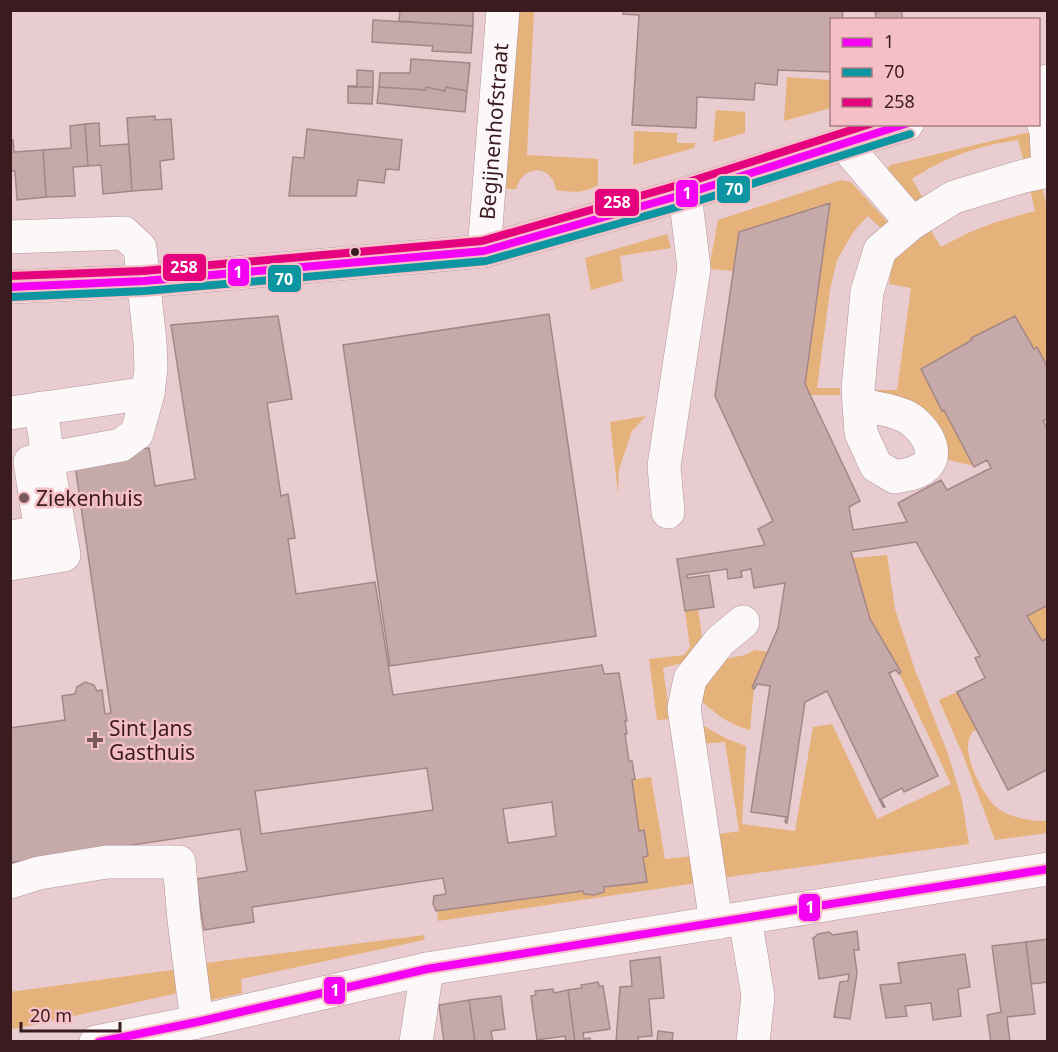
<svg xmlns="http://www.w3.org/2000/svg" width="1058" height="1052" font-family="'Noto Sans',sans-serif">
<rect width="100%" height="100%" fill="#e9cccf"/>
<path fill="#e6b27b" d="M515 11H534L527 155 598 159V183L597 186C580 194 574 192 556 190 552 164 523 164 516 189H504Z
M787 77 831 80V108L784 121Z
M716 110 745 112V133L713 142Z
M634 131 677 133V143H695L694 148 633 165Z
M1030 132 1035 160 1024 162 1018 140C977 146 947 156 912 179L924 200 914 208 885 170 891 165Z
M841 180 851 182 892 227 886 233 868 216 854 231 837 260 830 290 817 388H840V395H810L805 384 830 204 733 271 709 269 718 220Z
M1042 186 1048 212 1047 369 1036 348 1033 349 1014 317 921 368 942 410 944 409 974 466 944 459 874 396V390H897L911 288 889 284 892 261 930 229 941 247 968 233 996 222 1035 211 1030 189Z
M667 234 671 248 620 256 623 281 591 290 585 258Z
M646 416 632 431 619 469 618 494 610 422Z
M887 555 895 609 915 670 948 754 962 800 969 844 721 878 714 835 739 831 725 742 700 744 697 722 727 739 746 746 742 824 795 831 813 727 832 724 877 819 951 784 899 673 870 619 853 558Z
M1047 605V639L1041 642 1027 616Z
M698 609 703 644 686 662 663 668 670 719 657 720 649 659 684 655 690 647 685 611Z
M755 650 769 652 753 688 754 689 750 730C729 725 715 713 699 699L712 667 730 658 745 655Z
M957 692 977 729C954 741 981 792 994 805 1006 817 1031 822 1047 821V833L995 840 963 755 939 700Z
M651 777 665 859 692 856 697 883 438 921 437 911 646 882 631 780Z
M425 935 424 940 241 979 242 993 207 1001 206 963Z
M179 969 183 992 19 1028 11 1029 10 992Z"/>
<path fill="#c6aaa9" stroke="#a28786" stroke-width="1.5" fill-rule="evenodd" d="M400 10H473V26L399 21Z
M624 10H843L842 20H832V72L778 70 777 85 755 83 754 100 697 97 696 128 632 125 639 15 623 14Z
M884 10H901L903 20H877L875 13Z
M373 20 473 26 471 53 432 51 433 46 372 42Z
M411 59 470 63 467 91 446 87 445 91 426 87V90L379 87 380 73H410Z
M357 70 373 71V87H348V86H357Z
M348 87H373L372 104 348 103Z
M379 87 426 90V87L445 91 446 87 467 91 465 112 377 103Z
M155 116V120L171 119 174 159 160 161 162 189 132 191 127 118Z
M99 123 100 146 129 144 132 191 103 194 101 165 88 166 85 124Z
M85 124 88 166 73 167 75 196 46 197 43 150 71 148 70 126Z
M307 129 402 140 399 170 386 169 384 183 358 180 356 196H289L293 157 304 158Z
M10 140H13L14 152 43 150 46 197 17 200 15 171H10Z
M830 203 805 384 860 501 849 507 853 530 907 522 898 503 941 480 947 490 991 468 987 460 974 467 944 410 942 411 921 369 972 340 971 338 1015 316 1034 349 1037 347 1048 368V419L1043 421 1048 430V605L1027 616 1042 641 1048 638V769L1008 790 957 692 985 678 975 658 980 656 916 542 851 552 870 619 901 672 899 674 896 670 889 673 938 776 904 792 902 788 881 799 885 807H883L827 691 805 702 787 823 785 822 786 817 751 812 770 686 757 684 754 689 752 688 778 628 785 583 754 588 751 569 741 571 742 577 728 579 727 569 687 575V578L709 575 714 607 685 611 677 559 765 545 758 529 773 521 715 396 739 232Z
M549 314 596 636 390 666 343 345Z
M278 316 292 399 267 403 281 496 288 494 295 538 288 539 296 594 375 582 393 695 602 665 604 674 619 673 627 721H625L627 734H625L629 761H632L635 779 632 780 639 831 644 830 648 856 643 857 647 882 604 887V892L594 895 584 894 583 891 436 911 433 904 434 896 446 894 443 878 252 907 254 922 204 930 196 879 247 871 240 829 10 863V728L65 720 62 696 75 694 77 687 85 682 94 685 97 691 102 690 105 714 111 713 74 458 149 448 155 486 195 479 171 325ZM427 768 433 810 261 834 255 791ZM552 802 556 836 508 843 503 809Z
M857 931 859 950H854L857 973 850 1019 834 1017 840 982 848 981 849 974 819 979 813 938 815 937 818 934 829 932 833 935Z
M1048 939V982L1031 984 1026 942Z
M1026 942 1035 1014 1007 1017 1010 1042H991L987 1015 1001 1012 992 946Z
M965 954 970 987 958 989 961 1016 933 1020 931 1003 905 1006 907 1016 886 1018 880 985 901 983 898 963Z
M660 957 664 998 649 999 652 1036 638 1037 639 1042H616L620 987 632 986 630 961Z
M598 982 599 986H603L610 1029 583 1033 584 1039 590 1038V1042H575L568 990 582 988 581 985Z
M553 989 554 993 568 990 575 1042H564L566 1041 565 1036 537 1040 531 996 536 995 535 991Z
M501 996 505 1029 491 1031 493 1042H475L469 1000Z
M469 1000 475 1042H444L439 1005Z
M658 1031 673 1033 672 1042H657Z"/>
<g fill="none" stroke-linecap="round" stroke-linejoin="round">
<g stroke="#b19699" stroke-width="34">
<g id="minor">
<path d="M1038 84 1048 81"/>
<path d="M1038 107 1046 131 1048 169"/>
<path d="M844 144 912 223"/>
<path d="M10 237 124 233 140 248 150 342 151 369 148 393 137 433 121 445 30 462 41 532 10 537"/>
<path id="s1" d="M484 251 503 10"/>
<path d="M10 287 144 281 484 251 685 194 907 124"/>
<path d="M859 405C874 407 891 410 905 416 920 423 942 450 926 466 917 474 906 475 895 477L876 466 861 433 858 389 867 292 880 250 912 223 954 197 1024 176 1048 171"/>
<path d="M10 413 148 393"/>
<path d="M668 512 664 466 694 268 685 194"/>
<path d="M10 564 64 555 51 481 41 408"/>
<path d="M10 882 39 873 107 862H179L184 920 197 1022"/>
<path d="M745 918 758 996 753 1042"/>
<path d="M716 923 684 708 690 679 720 641 743 622"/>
<path d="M96 1042 197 1022 427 969 1048 869"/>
<path d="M416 1042 427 969"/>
</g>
</g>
<use href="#minor" stroke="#fcf7f8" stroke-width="33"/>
<g stroke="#f5c0c5" stroke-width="12">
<path id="bus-1" d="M10 287 144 281 484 251 685 194 905 124
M99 1042 197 1022 427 969 1048 869"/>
</g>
<g stroke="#f5c0c5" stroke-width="12">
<path id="bus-2" d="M10 297 145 291 486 261 688 204 910 134"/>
</g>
<g stroke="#f5c0c5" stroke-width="12">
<path id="bus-3" d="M10 276 143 271 482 241 682 184 870 124"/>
</g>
<use href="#bus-1" stroke="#f501f4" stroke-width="8"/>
<use href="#bus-2" stroke="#0e95a2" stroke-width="8"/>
<use href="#bus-3" stroke="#e5007d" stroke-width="8"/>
</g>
<circle fill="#3a1b1f" stroke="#f5c0c5" stroke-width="2" cx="355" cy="252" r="5"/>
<g fill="#77595d" stroke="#f5c0c5" stroke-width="2">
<circle cx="24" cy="498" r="6"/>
<path d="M92 731h6v6h6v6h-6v6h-6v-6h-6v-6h6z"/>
</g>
<g text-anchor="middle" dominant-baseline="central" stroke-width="5" stroke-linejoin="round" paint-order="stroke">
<g font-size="21" fill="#3a1b1f" stroke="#f5c0c5">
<text stroke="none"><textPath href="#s1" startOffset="120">Begijnenhofstraat</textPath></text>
</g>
<g font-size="21" fill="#3a1b1f" stroke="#f5c0c5" text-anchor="start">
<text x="36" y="498">Ziekenhuis</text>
<text x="109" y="728">Sint Jans<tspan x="109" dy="24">Gasthuis</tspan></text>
</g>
</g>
<g stroke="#f5c0c5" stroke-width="2">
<rect x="716" y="175" width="35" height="29" rx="6" fill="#0e95a2"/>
<rect x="675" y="179" width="24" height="29" rx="6" fill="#f501f4"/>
<rect x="594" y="188" width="46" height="29" rx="6" fill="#e5007d"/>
<rect x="162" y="253" width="45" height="29" rx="6" fill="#e5007d"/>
<rect x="227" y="258" width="23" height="29" rx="6" fill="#f501f4"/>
<rect x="267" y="264" width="35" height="29" rx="6" fill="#0e95a2"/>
<rect x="798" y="893" width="23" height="29" rx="6" fill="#f501f4"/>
<rect x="323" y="976" width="23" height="29" rx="6" fill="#f501f4"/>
</g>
<g font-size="16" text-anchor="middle" font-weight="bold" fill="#fff">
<text x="734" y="195">70</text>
<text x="687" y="199">1</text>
<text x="617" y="208">258</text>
<text x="184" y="273">258</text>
<text x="238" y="278">1</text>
<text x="284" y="285">70</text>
<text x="810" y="913">1</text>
<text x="335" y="996">1</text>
</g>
<rect width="1058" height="1052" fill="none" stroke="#3a1b1f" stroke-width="24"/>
<rect x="830" y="18" width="210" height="108" fill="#f5c0c5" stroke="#aa7e83" stroke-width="1.5"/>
<rect x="842" y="38" width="30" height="9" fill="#f501f4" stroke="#aa7e83" stroke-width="1.5"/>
<text x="884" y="48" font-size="18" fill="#3a1b1f">1</text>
<rect x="842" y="68" width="30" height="9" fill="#0e95a2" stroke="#aa7e83" stroke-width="1.5"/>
<text x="884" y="78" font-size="18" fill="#3a1b1f">70</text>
<rect x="842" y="98" width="30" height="9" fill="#e5007d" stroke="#aa7e83" stroke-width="1.5"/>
<text x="884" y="108" font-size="18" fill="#3a1b1f">258</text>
<path d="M21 1022v9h99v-9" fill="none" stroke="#3a1b1f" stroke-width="3"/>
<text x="30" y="1022" font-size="18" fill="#3a1b1f" stroke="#f5c0c5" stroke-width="4.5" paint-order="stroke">20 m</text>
</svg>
